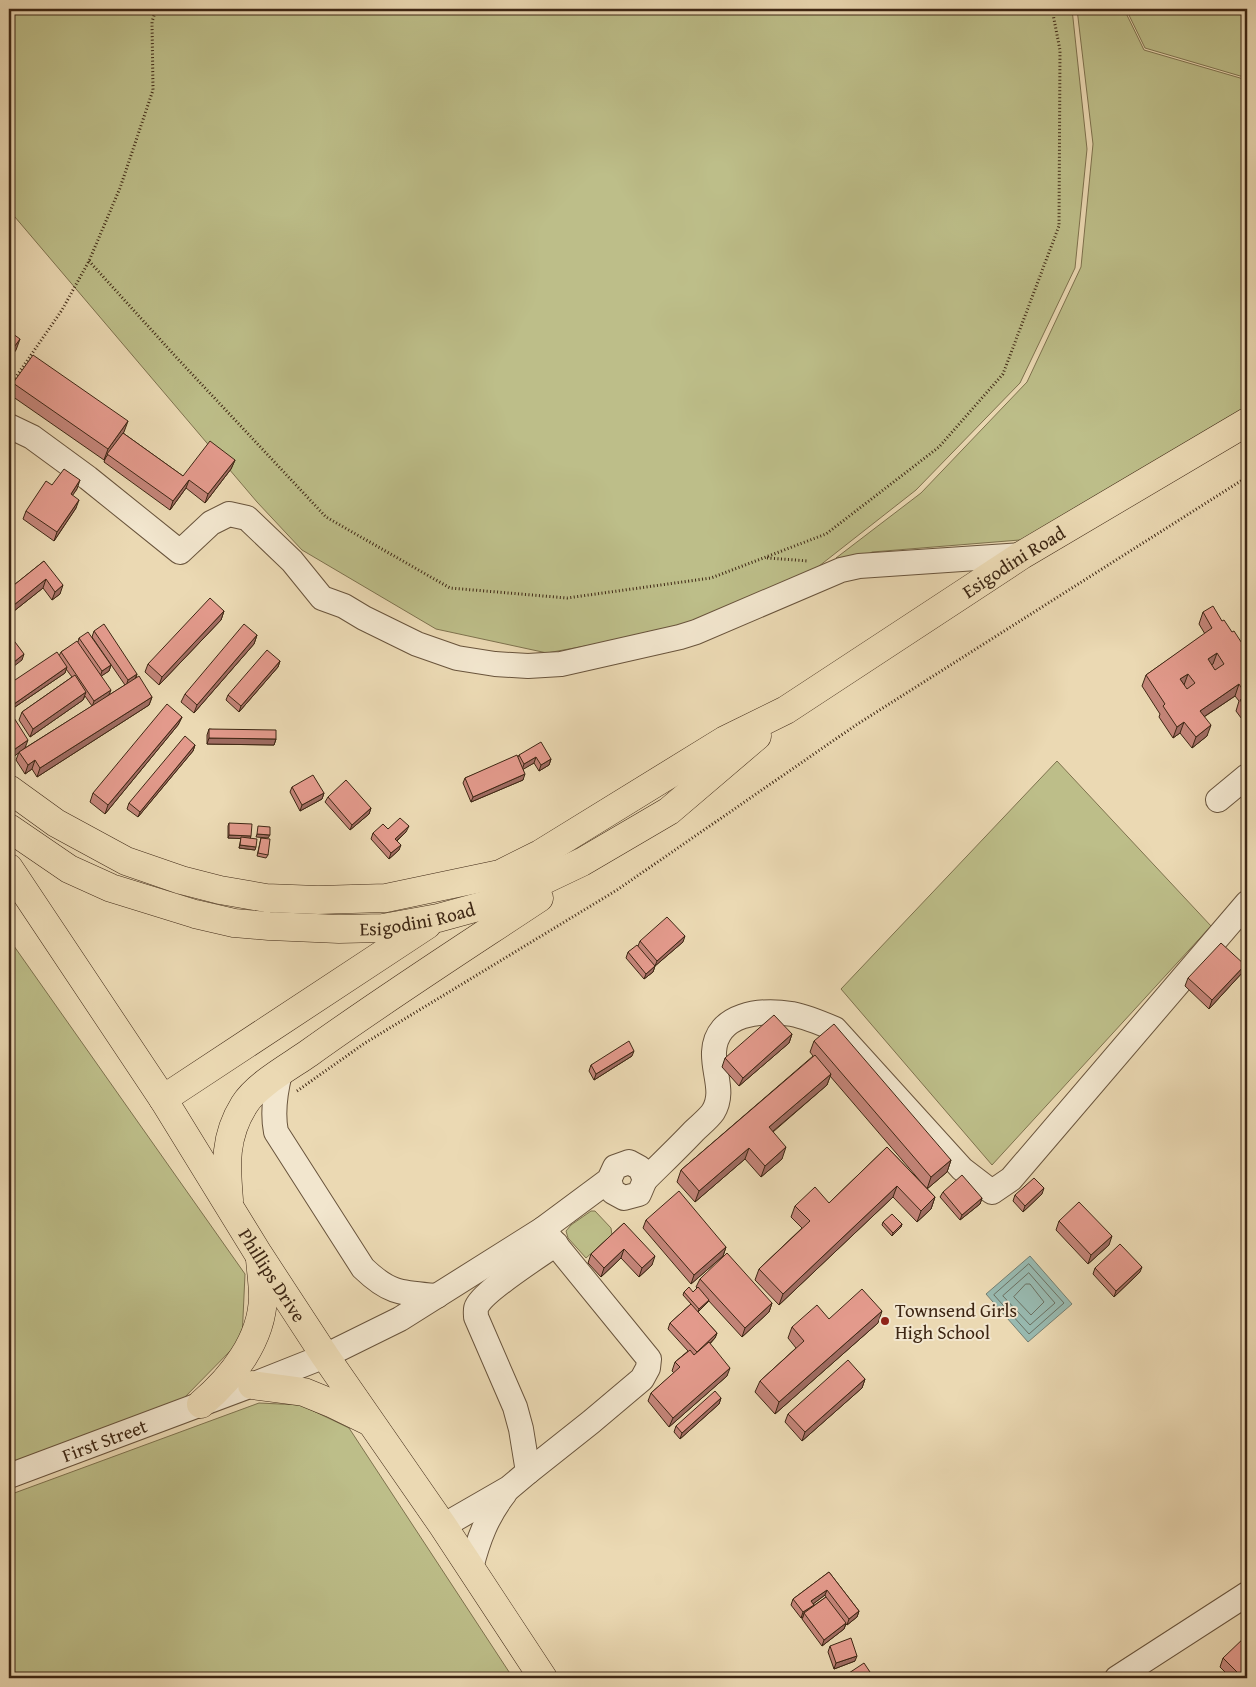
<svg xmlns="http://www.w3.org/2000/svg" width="1256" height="1687" font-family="'Gentium Book Plus',serif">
<rect width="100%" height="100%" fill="#ebd9b3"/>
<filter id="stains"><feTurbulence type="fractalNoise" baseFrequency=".004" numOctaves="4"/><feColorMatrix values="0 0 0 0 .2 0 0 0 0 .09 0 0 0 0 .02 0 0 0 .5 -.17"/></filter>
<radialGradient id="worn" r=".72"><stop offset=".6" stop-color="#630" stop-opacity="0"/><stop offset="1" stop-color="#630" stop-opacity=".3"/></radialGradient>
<path fill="#bdbe89" stroke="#7e724e" d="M9 9H1072L1087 149 1075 268 1020 383 916 490 800 581 700 625 547 653 436 629 302 550 257 502 9 210Z
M1077 9H1124L1144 50 1247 80V416L1032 539 872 552 861 559 836 558 921 493 1027 382 1081 267 1093 144Z
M1126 9H1247V78L1145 48Z
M1057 761 1211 926 992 1165 841 989Z
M9 939 245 1274 242 1339 181 1401 9 1465Z
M591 1211H595L611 1228 612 1235 586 1258 568 1238 566 1231 571 1225Z
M259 1403 301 1405 349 1428 513 1678H9V1495Z"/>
<path fill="#98bab1" stroke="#747f72" d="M1030 1256 1072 1304 1028 1342 986 1294Z"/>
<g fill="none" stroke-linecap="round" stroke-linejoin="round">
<path stroke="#6b7062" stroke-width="1" d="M1029 1264 1064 1303 1029 1334 994 1295Z
M1029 1273 1055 1303 1030 1325 1003 1296Z
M1026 1284H1030L1044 1302 1031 1315 1014 1297Z"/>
<g stroke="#69543c" stroke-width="26">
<g id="minor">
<path d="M9 426 32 437 88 478 180 552 211 523 229 514 247 518 292 561 322 598 344 606 364 618 417 644 457 658 495 664 528 666 561 664 680 637 696 632 841 570 859 566 1022 555"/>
<path d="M1218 800 1247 776"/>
<path d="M280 1073C275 1093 272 1112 276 1132L363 1268C390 1294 401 1293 437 1296"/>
<path d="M645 1180C661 1164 678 1148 694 1131 700 1125 708 1119 713 1112 725 1093 713 1073 714 1052 716 1013 761 1009 792 1014 807 1017 821 1023 835 1029L962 1169 992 1192 1011 1179 1247 903"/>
<path d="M528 1472 591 1422 642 1379 648 1368 649 1359 543 1229 609 1180 615 1167 629 1162 640 1168 645 1180 639 1194 624 1198 613 1192 609 1180"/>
<path id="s1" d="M9 1476 252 1385 325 1356 400 1319 543 1229"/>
<path d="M443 1526 509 1488 528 1472 521 1429 515 1407 476 1317C476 1313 475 1309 477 1306 485 1290 539 1256 556 1244"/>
<path d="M471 1568C478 1540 487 1516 505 1493"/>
<path d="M1117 1678 1247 1594"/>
</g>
</g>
<g stroke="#3e2714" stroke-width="29">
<g id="major">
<path id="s2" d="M9 789 56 823 126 861 181 880 220 890 266 898 318 900 386 898 500 874 540 854 725 740 786 710 1022 555 1247 422"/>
<path id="s3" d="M9 828 69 869 111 888 195 914 234 923 269 926 339 929 383 928 438 918 500 901 582 862 669 811 757 736"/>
<path id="s4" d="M9 868 163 1099 259 1255 325 1356 443 1526 543 1678"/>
<path d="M163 1099 427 925"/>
<path d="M229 1200C226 1165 224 1137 244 1105 256 1085 289 1067 309 1053 384 999 462 949 539 898"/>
<path d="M252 1385 304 1392 331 1403 368 1421"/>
<path d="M201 1404C232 1378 262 1340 263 1297 263 1285 261 1272 260 1259"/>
</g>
</g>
<path stroke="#3e2714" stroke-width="3" stroke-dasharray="1 2.5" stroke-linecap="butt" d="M89 261 176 357 326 517 450 588 567 598 711 578 826 534 939 447 1003 374 1059 226 1060 50 1052 9
M9 387 62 310 89 261 120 188 153 90 152 22 156 9
M767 558 808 561
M297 1091 365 1043 617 890 856 725 1247 477"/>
<use href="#minor" stroke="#f2e6ce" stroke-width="24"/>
<use href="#major" stroke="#ebd9b3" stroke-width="28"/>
</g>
<path fill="#c38478" stroke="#3e2714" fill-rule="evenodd" d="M13 383 124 432 123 433 183 476 235 460 231 469 205 503 186 488 170 510 104 462 106 456 104 460 9 394Z
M52 485 77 489 72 495 76 508 54 541 23 519 26 511Z
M44 561 60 594 52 600 43 588 9 615V589Z
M224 611 221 620 159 685 145 672 148 664Z
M1203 612 1222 621 1247 651V726L1236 711 1239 701 1235 696 1204 717 1207 736 1192 748 1180 733 1173 738 1159 717 1160 714 1142 686 1146 675 1205 634 1199 624Z
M94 631 137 674 136 678 152 697 149 705 37 777 32 769 25 774 16 760 19 752 12 758 9 753V710L25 748 92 706 85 696 83 700 30 737 19 720 22 712 72 677 66 669 65 673 12 709 9 705V684L59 656 61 652 78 642 79 638 111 665 109 671 101 676 109 695 125 685 92 637Z
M257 635 254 644 194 713 181 702 185 694Z
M280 661 278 667 239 712 226 700 228 695Z
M182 717 178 725 105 814 90 802 93 793Z
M209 729 276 739 274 745 207 744V735Z
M195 745 193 751 138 817 127 809 129 803Z
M519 755 551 759 549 765 539 771 534 763 523 769V780L471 802 463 783 465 778 518 757Z
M292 787 324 793 322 799 300 811 290 792Z
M328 797 371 808 369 814 350 830 325 802Z
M229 823 250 838 255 850 239 848 241 838H228V826Z
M388 829 406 832 397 841 399 850 389 859 371 839 373 833Z
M261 838 268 855 266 858 257 856Z
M640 941 683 942 655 966 653 972 644 979 626 958 628 952 638 946Z
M1242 973 1209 1009 1185 986 1188 978Z
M792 1034 789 1043 739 1086 722 1067 725 1058Z
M814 1041 951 1160 947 1172 927 1189 830 1076 827 1085 773 1132 782 1159 761 1177 745 1159 695 1202 677 1182 681 1170 813 1056 810 1052Z
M632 1056 594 1080 589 1071 591 1065Z
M887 1147 935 1197 931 1209 917 1222 893 1197 779 1305 755 1280 759 1269 802 1228 791 1217 795 1206 829 1203Z
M943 1192 982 1198 980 1204 960 1220 940 1197Z
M1042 1194 1023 1212 1013 1201 1015 1195Z
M646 1220 726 1247 723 1256 691 1284 643 1228Z
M1059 1221 1109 1245 1088 1264 1056 1230Z
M883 1222 902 1224 901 1227 892 1236 882 1225Z
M624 1223 652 1265 639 1277 621 1258 601 1277 588 1263 591 1254Z
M1095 1268 1140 1272 1114 1297 1093 1274Z
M700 1279 772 1303 769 1312 742 1337 708 1300V1302L698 1312 717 1333 715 1338 710 1344 727 1376 669 1427 648 1401 651 1393 674 1373 672 1371 675 1362 688 1351 668 1329 670 1323 691 1304 683 1295 684 1292H693L697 1288 696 1287Z
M829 1319 878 1323 775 1414 755 1392 760 1381 796 1348 788 1338 792 1327Z
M865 1379 862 1388 802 1441 785 1422 788 1414Z
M721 1398 719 1404 680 1439 674 1432 676 1426Z
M829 1572 859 1611 857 1617 847 1625 846 1624 844 1629 822 1646 802 1619 803 1617 801 1618 791 1605 793 1599ZM825 1595 826 1597 813 1606V1604Z
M830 1646 855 1661 834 1669 828 1652Z
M1223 1658 1247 1678H1231L1220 1667Z"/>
<path fill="#9f6c62" stroke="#3e2714" d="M20 339 16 350 9 360V354Z
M128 421 124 432 104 460 108 449Z
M235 460 231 469 205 503 208 494Z
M80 480 77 489 68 502 71 494Z
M189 480 186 488 170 510 173 501Z
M79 500 76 508 54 541 57 532Z
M46 579 43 588 9 615V609Z
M63 585 60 594 52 600 55 592Z
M224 611 221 620 159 685 162 677Z
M257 635 254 644 194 713 197 705Z
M1217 653 1213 664 1204 670 1208 659Z
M24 654 22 660 9 670V666Z
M280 661 278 667 239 712 241 706Z
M111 665 109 671 100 677 102 671Z
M67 667 65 673 12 709 14 704Z
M137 674 135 679 126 686 128 680Z
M1188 674 1184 685 1180 679Z
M1239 684 1235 696 1196 722 1200 711Z
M111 690 109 695 92 707 94 701Z
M86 692 83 700 30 737 33 729Z
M152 697 149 705 37 777 40 768Z
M182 717 178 725 105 814 108 805Z
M1184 722 1180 733 1173 738 1177 727Z
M1211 725 1207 736 1192 748 1196 737Z
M209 738 276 739 274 745 207 744Z
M28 740 25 748 12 758 15 749Z
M195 745 193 751 138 817 140 812Z
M536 757 534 763 522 770 524 764Z
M551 759 549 765 539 771 541 765Z
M35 760 32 769 25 774 28 765Z
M525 774 523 780 471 802 473 797Z
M324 793 322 799 300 811 302 805Z
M371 808 369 814 350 830 352 825Z
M409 826 406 832 393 844 395 839Z
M257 834 270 835 268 838 256 837Z
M229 835 251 836 250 839 228 838Z
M240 845 256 847 255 850 239 848Z
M401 845 399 850 389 859 391 853Z
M685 936 683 942 655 966 653 972 644 979 646 974 655 966 657 961Z
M1245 965 1242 973 1209 1009 1212 1000Z
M792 1034 789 1043 739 1086 743 1078Z
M634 1051 632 1056 594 1080 596 1074Z
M831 1074 827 1085 765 1138 769 1127Z
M786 1147 782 1159 761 1177 765 1166Z
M749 1148 745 1159 695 1202 699 1191Z
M951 1160 947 1172 927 1189 931 1177Z
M897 1186 893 1197 779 1305 783 1294Z
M1044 1188 1042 1194 1023 1212 1025 1206Z
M935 1197 931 1209 917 1222 921 1211Z
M982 1198 980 1204 960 1220 962 1215Z
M902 1224 901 1227 892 1236 893 1233Z
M1112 1236 1109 1245 1088 1264 1091 1255Z
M726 1247 723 1256 691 1284 694 1275Z
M624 1249 621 1258 601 1277 604 1268Z
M655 1256 652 1265 639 1277 642 1268Z
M1142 1267 1140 1272 1114 1297 1116 1291Z
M709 1300 708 1302 698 1312 699 1309Z
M772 1303 769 1312 742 1337 745 1328Z
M882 1311 878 1323 775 1414 779 1402Z
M717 1333 715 1338 694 1358 697 1352Z
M730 1368 727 1376 669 1427 673 1418Z
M865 1379 862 1388 802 1441 805 1432Z
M721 1398 719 1404 680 1439 682 1433Z
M827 1590 825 1595 809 1607 811 1601Z
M814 1605 812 1610 804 1613 803 1617 801 1618 803 1612Z
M859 1611 857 1617 847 1625 849 1619Z
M846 1623 844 1629 822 1646 824 1640Z
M857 1656 855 1661 834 1669 836 1663Z"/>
<path fill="#e39a8c" stroke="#3e2714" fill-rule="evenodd" d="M9 331 20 339 9 354Z
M33 355 128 421 108 449 13 383Z
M123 433 183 476 210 441 235 460 208 494 189 480 173 501 107 454Z
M64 469 80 480 71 494 79 500 57 532 26 511 46 481 52 485Z
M44 561 63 585 55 592 46 579 9 609V589Z
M210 598 224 611 162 677 148 664Z
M1213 606 1222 621 1224 620 1232 632 1234 631 1247 651V710L1240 700 1246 695 1239 684 1200 711 1211 725 1196 737 1184 722 1177 727 1163 706 1165 704 1146 675 1212 628 1203 612ZM1217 653 1224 664 1215 670 1208 659ZM1188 674 1195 683 1187 689 1180 679Z
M104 624 137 674 128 680 94 631Z
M244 624 257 635 197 705 185 694Z
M88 632 111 665 102 671 79 638Z
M9 634 24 654 9 666Z
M77 641 111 690 94 701 61 652Z
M267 650 280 661 241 706 228 695Z
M57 652 67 667 14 704 9 696V684Z
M75 675 86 692 33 729 22 712Z
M139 676 152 697 40 768 35 760 28 765 19 752Z
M167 704 182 717 108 805 93 793Z
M9 710 28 740 15 749 9 740Z
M209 729 276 730V739L209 738Z
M185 736 195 745 140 812 129 803Z
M541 742 551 759 541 765 536 757 524 764 519 755Z
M517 755 525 774 473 797 465 778Z
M313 775 324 793 302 805 292 787Z
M346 780 371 808 352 825 328 797Z
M400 818 409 826 395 839 401 845 391 853 373 833 383 824 388 829Z
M229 823 252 824 251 836 229 835Z
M258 826 270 827V835L257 834Z
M241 837 257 839 256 847 240 845Z
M261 838 270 839 268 855 258 853Z
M667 917 685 936 657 961 640 941Z
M1221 943 1245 965 1212 1000 1188 978Z
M637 945 655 966 646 974 628 952Z
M774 1015 792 1034 743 1078 725 1058Z
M834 1024 951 1160 931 1177 814 1041Z
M629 1041 634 1051 596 1074 591 1065Z
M815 1055 831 1074 769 1127 786 1147 765 1166 749 1148 699 1191 681 1170Z
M887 1147 935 1197 921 1211 897 1186 783 1294 759 1269 810 1221 795 1206 815 1187 829 1203Z
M962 1175 982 1198 962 1215 943 1192Z
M1034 1178 1044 1188 1025 1206 1015 1195Z
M679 1191 726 1247 694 1275 646 1220Z
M1079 1202 1112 1236 1091 1255 1059 1221Z
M892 1214 902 1224 893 1233 883 1222Z
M624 1223 655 1256 642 1268 624 1249 604 1268 591 1254Z
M1120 1244 1142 1267 1116 1291 1095 1268Z
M727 1253 772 1303 745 1328 700 1279Z
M689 1287 693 1292 698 1287 709 1300 699 1309 684 1292Z
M862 1289 882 1311 779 1402 760 1381 804 1341 792 1327 817 1305 829 1319Z
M691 1304 717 1333 697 1352 670 1323Z
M709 1342 730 1368 673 1418 651 1393 680 1367 675 1362 690 1350 694 1355Z
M848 1360 865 1379 805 1432 788 1414Z
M715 1391 721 1398 682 1433 676 1426Z
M829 1572 859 1611 849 1619 827 1590 811 1601 814 1605 803 1612 793 1599Z
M826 1597 846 1623 824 1640 804 1613Z
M1247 1635V1678H1243L1223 1658Z
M851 1638 857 1656 836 1663 830 1646Z
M864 1663 872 1675 867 1678H843V1677Z"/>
<circle fill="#8f2418" stroke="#f2e6ce" stroke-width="2" cx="885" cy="1321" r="5"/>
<g text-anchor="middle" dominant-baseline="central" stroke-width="4" stroke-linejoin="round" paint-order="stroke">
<g font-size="19" fill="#3e2714" stroke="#f2e6ce">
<text stroke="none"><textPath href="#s2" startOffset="1121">Esigodini Road</textPath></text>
<text stroke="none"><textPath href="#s3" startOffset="431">Esigodini Road</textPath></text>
<text stroke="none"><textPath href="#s4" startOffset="485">Phillips Drive</textPath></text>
<text stroke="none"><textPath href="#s1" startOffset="102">First Street</textPath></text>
</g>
<g font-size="19" fill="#3e2714" stroke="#f2e6ce" text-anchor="start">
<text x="895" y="1310">Townsend Girls<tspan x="895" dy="22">High School</tspan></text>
</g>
</g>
<rect width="1256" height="1687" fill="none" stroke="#ebd9b3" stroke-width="30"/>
<rect x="10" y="10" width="1236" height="1667" fill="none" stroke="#3e2714" stroke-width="2.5"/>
<rect x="15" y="15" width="1226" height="1657" fill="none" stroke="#3e2714"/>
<rect width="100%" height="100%" filter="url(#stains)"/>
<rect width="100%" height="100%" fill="url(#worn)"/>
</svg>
